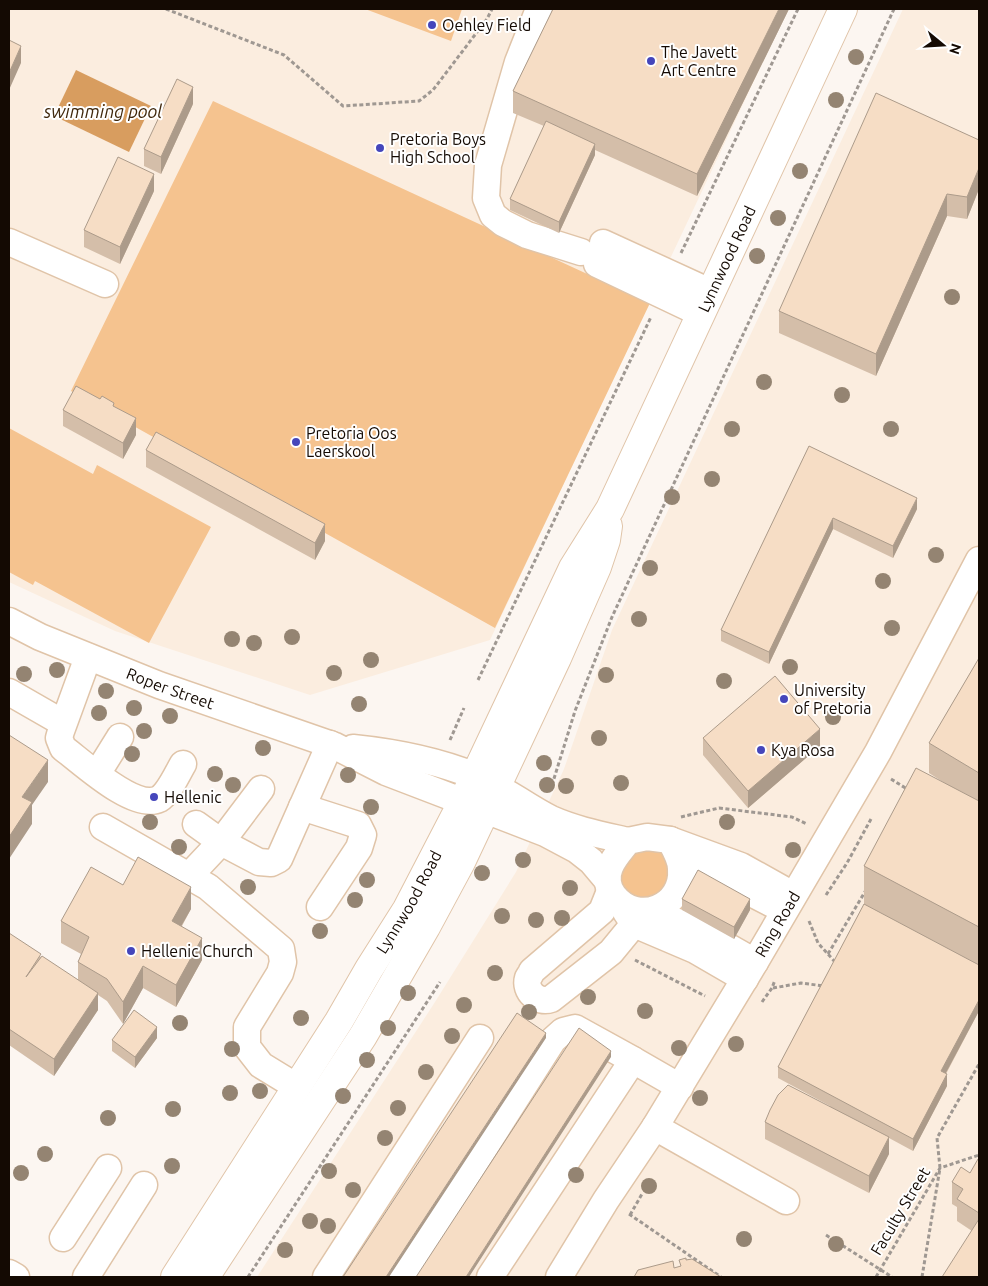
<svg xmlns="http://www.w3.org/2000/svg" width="988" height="1286" font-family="Ubuntu,sans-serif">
<rect width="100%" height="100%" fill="#fcf6f1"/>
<path fill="#fbeddf" d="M9 9H788L490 640 310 695 115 631 9 582Z
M903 9H979V1277H257L435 1002 516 872 564 769 612 630Z"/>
<path fill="#f5c38f" d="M365 9H462L451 41Z
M213 101 650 303 495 628 71 391Z
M9 428 93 474 97 465 211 527 149 643 35 581 33 585 9 572Z
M654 845 668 855 671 883 649 900 631 896 619 882 622 856Z"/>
<path fill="#d89d5f" d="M76 70 151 106 129 152 54 116Z"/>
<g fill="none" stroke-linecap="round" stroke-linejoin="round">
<g stroke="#e0c4a8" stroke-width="29">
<g id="minor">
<path d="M539 9 518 62 488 165 486 198 493 215 503 223 527 235 581 252"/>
<path d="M9 242 105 284"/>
<path d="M603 243 710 292"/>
<path d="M597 264 700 313"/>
<path id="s1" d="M9 621 40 637 159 685 335 746 386 772 545 833 577 850 591 861 607 880"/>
<path d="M88 657 61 731 59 738 63 748C82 762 134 811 159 799 169 793 177 774 183 764"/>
<path d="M9 692 63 723"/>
<path d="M353 748C392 752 438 761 475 776 502 787 525 806 551 819 576 830 602 835 628 841"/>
<path d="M97 774 120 737"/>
<path d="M302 807 358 825 363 835 359 848 320 907"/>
<path d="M196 824 221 842 259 862 271 863 279 859 330 744"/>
<path d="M103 827 208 887 281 949 283 962 280 973 247 1027V1047L261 1065 297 1087"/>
<path d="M647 837 670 840C675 849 681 859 681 869 684 907 638 926 614 896 607 888 606 876 610 867 614 857 622 849 628 841Z"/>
<path d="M670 840 741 866 793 895"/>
<path d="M698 870 724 879 784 910"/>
<path d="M189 876 221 842 261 789"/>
<path d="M610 891 602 911 532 971C532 972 528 978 528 978 524 991 538 1004 551 999L611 952 634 924 651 911"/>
<path d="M651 911 704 933 755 962"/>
<path d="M626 912 634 924 695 950 745 979"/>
<path d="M655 1127 786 1201"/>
<path d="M63 1238 108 1168"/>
<path d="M9 1273 16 1277"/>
<path d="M86 1277 144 1185"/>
<path d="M326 1277 480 1038"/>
<path d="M402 1277 553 1040 563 1031 575 1028 633 1060"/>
<path d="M490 1277 633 1060 680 1087"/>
<path id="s2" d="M559 1277 606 1200 655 1127 755 962 878 752 979 560"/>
</g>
</g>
<g stroke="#e0c4a8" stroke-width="30">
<g id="major">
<path id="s3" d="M175 1277 339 1021 369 969 407 909 463 801 573 568 610 509 843 9"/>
<path d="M205 1277 363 1036 426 927 461 862 557 658 597 567 606 540 608 526"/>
</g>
</g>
<path stroke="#9f9892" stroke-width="3" stroke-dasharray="4 2.5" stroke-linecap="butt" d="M166 9 284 55 343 106 419 101 433 90 487 19 492 9
M681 253 798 9
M478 680 651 317
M450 740 464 708
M891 779 907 789
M552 785 575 711 612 617 894 9
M681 817 719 808 792 817 807 824
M826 895 847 863 871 819
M809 921 818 943 836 963
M828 954 866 890
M635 960 705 996
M773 988 801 983 824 986
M762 1002 772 988 775 980
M629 1214 721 1277
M630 1215 642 1194
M826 1235 892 1277
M248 1277 440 982
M876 1277 940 1168 979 1155
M922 1277 940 1168 937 1138 979 1064"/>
<use href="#minor" stroke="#fff" stroke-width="26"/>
<use href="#major" stroke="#fff" stroke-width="28"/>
</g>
<g fill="#948472">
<circle cx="856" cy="57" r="8"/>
<circle cx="836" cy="100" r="8"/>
<circle cx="800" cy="171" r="8"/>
<circle cx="778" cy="218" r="8"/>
<circle cx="757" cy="256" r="8"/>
<circle cx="952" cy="297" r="8"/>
<circle cx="764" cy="382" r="8"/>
<circle cx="842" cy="395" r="8"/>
<circle cx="732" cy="429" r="8"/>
<circle cx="891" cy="429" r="8"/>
<circle cx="712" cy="479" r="8"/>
<circle cx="672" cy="497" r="8"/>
<circle cx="936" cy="555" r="8"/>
<circle cx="650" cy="568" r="8"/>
<circle cx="883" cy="581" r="8"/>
<circle cx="639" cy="619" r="8"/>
<circle cx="892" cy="628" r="8"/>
<circle cx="292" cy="637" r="8"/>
<circle cx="232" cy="639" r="8"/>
<circle cx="254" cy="643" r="8"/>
<circle cx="371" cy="660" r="8"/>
<circle cx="790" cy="667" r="8"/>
<circle cx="57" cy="670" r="8"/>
<circle cx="334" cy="673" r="8"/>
<circle cx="24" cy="674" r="8"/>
<circle cx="606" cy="675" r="8"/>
<circle cx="724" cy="681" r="8"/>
<circle cx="106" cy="691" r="8"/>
<circle cx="359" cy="704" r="8"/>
<circle cx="134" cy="708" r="8"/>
<circle cx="99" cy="713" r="8"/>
<circle cx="170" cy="716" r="8"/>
<circle cx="833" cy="717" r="8"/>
<circle cx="144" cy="731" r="8"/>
<circle cx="599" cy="738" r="8"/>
<circle cx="263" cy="748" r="8"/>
<circle cx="132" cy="754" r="8"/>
<circle cx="544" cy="763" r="8"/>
<circle cx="215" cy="774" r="8"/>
<circle cx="348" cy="775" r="8"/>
<circle cx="621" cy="783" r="8"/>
<circle cx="233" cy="785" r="8"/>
<circle cx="547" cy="785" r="8"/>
<circle cx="566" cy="786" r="8"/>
<circle cx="371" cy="807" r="8"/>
<circle cx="150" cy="822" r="8"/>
<circle cx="727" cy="822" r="8"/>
<circle cx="179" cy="847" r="8"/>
<circle cx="793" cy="850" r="8"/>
<circle cx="523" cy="860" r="8"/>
<circle cx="482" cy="873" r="8"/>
<circle cx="367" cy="880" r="8"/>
<circle cx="248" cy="887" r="8"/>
<circle cx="570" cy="888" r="8"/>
<circle cx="355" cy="900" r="8"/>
<circle cx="502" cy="916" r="8"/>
<circle cx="562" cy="918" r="8"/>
<circle cx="536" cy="920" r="8"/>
<circle cx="320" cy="931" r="8"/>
<circle cx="495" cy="973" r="8"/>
<circle cx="408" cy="993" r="8"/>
<circle cx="588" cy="997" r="8"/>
<circle cx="464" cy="1005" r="8"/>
<circle cx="645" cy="1011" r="8"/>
<circle cx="529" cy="1012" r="8"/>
<circle cx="301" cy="1018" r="8"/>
<circle cx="180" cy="1023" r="8"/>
<circle cx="388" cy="1028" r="8"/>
<circle cx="452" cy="1036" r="8"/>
<circle cx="736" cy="1044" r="8"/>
<circle cx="679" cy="1048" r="8"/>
<circle cx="232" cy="1049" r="8"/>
<circle cx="367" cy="1060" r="8"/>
<circle cx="426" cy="1072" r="8"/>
<circle cx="260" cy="1091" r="8"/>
<circle cx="230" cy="1093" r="8"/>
<circle cx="343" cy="1096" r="8"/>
<circle cx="700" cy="1098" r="8"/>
<circle cx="398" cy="1108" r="8"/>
<circle cx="173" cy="1109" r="8"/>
<circle cx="108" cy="1118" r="8"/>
<circle cx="385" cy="1138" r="8"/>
<circle cx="45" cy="1154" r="8"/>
<circle cx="172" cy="1166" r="8"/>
<circle cx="329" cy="1171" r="8"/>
<circle cx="21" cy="1173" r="8"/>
<circle cx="576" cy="1175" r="8"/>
<circle cx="649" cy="1186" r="8"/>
<circle cx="353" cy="1190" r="8"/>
<circle cx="310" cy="1221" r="8"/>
<circle cx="328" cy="1226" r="8"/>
<circle cx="744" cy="1239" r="8"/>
<circle cx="836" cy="1244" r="8"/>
<circle cx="285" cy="1250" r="8"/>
</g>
<path fill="#d4bea9" d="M553 9H789L697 196 595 150V155L559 233 510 210V199L544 126 513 113V91Z
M193 104 161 174 144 166V149Z
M979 140V189L967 219 947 216 876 376 779 333V311Z
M154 191 120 264 84 247V230Z
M114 406 136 435 123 459 63 426V410Z
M809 446 917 509 893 558 833 529 769 664 721 641V630Z
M146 450 325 541 315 560 146 467Z
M979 658V1011L946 1074 947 1086 913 1151 889 1138V1154L869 1193 765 1139V1122L830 1106 778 1078V1067L864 904V866L946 784 929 773V743Z
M703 738 820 746 748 808 703 755Z
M123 885 191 909 182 926 202 960 176 1007 143 988 123 1024 107 1001 98 995V1010L54 1076 9 1045V933L41 957 78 980V962L81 954 61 943V921Z
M682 899 750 910 734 939 682 910Z
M157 1038 135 1068 112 1051V1040Z
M979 1160V1277L972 1231 957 1221V1207L952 1204V1182L970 1173Z"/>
<path fill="#ac9b8a" d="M779 9H789L697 196V174Z
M21 46V63L9 90V73Z
M193 87V104L161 174V157Z
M595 144V155L559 233V222Z
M979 168V189L967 219V197Z
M154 174V191L120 264V247Z
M947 194V216L876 376V354Z
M136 418V435L123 459V443Z
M917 498V509L893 558V546Z
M833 518V529L769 664V652Z
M325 524V541L315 560V543Z
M820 729V746L748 808V791Z
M48 760V782L32 805V824L9 859V837L22 797Z
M191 887V909L172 942V921Z
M750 899V910L734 939V927Z
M202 938V960L176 1007V985Z
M143 966V988L123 1024V1002Z
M98 993V1010L54 1076V1059Z
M979 1000V1011L941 1082V1071Z
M157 1027V1038L135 1068V1057Z
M546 1033V1038L389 1277H386Z
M611 1051V1057L469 1277H466Z
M947 1074V1086L913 1151V1139Z
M889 1137V1154L869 1193V1176Z"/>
<path fill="#f6ddc5" stroke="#ac9b8a" d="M553 9H779L697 174 513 91Z
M9 40 21 46 9 73Z
M177 79 193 87 161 157 144 149Z
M876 93 979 140V168L967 197 947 194 876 354 779 311Z
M546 121 595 144 559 222 510 199Z
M118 157 154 174 120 247 84 230Z
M76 386 100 399 102 396 114 403 113 406 136 418 123 443 63 410Z
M156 432 325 524 315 543 146 450Z
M809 446 917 498 893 546 833 518 769 652 721 630Z
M979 658V773L929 743Z
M775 676 820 729 748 791 703 738Z
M9 735 48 760 22 797 32 802 9 837Z
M916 768 979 801V927L864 866Z
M138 857 191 887 172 921 202 938 176 985 143 966 123 1002 107 979 78 962 89 937 61 921 91 867 123 885Z
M698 870 750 899 734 927 682 899Z
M864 904 979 965V1000L941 1071 947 1074 913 1139 778 1067Z
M9 933 41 954 26 977 42 956 98 993 54 1059 9 1029Z
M134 1010 157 1027 135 1057 112 1040Z
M517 1013 546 1033 386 1277H343Z
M579 1028 611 1051 466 1277H416Z
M788 1085 889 1137 869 1176 765 1122 770 1110 778 1095Z
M978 1159 979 1160V1213L957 1199 963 1189 952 1182 961 1167 970 1173Z
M979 1219V1277H942Z
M686 1258V1260L692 1259 721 1277H634L638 1270 673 1261 674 1268 681 1266 679 1260Z"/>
<g fill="#4546bb" stroke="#fff" stroke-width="2">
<circle cx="432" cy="25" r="5"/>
<circle cx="651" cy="61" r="5"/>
<circle cx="380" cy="148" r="5"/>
<circle cx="296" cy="442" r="5"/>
<circle cx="784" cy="699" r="5"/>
<circle cx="761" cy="750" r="5"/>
<circle cx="154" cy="797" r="5"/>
<circle cx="131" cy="951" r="5"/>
</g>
<g text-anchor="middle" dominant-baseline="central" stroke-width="4" stroke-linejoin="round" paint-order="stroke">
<g font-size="16" fill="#140a03" stroke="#fff" text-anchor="start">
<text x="442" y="25">Oehley Field</text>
<text x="661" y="52">The Javett<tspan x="661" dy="18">Art Centre</tspan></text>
<text x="390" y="139">Pretoria Boys<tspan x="390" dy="18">High School</tspan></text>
<text x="306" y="433">Pretoria Oos<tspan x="306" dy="18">Laerskool</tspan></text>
<text x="794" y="690">University<tspan x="794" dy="18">of Pretoria</tspan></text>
<text x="771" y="750">Kya Rosa</text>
<text x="164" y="797">Hellenic</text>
<text x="141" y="951">Hellenic Church</text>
</g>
<g font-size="16" fill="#140a03" stroke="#fff">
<text stroke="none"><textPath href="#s3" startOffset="1160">Lynnwood Road</textPath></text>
<text stroke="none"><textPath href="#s1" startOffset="175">Roper Street</textPath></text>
<text stroke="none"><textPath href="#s3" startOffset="442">Lynnwood Road</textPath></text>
<text stroke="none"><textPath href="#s2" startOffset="415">Ring Road</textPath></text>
<text transform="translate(900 1211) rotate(-59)">Faculty Street</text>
</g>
<g font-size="18" font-style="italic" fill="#40280c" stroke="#fff">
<text x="103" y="111">swimming pool</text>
</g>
</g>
<rect width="988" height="1286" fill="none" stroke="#140a03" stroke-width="20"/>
<g transform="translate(943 45) rotate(108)" stroke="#ffffff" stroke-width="4" paint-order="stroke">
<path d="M0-4L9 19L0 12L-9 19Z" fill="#140a03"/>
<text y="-8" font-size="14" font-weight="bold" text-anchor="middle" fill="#140a03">N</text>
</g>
</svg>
